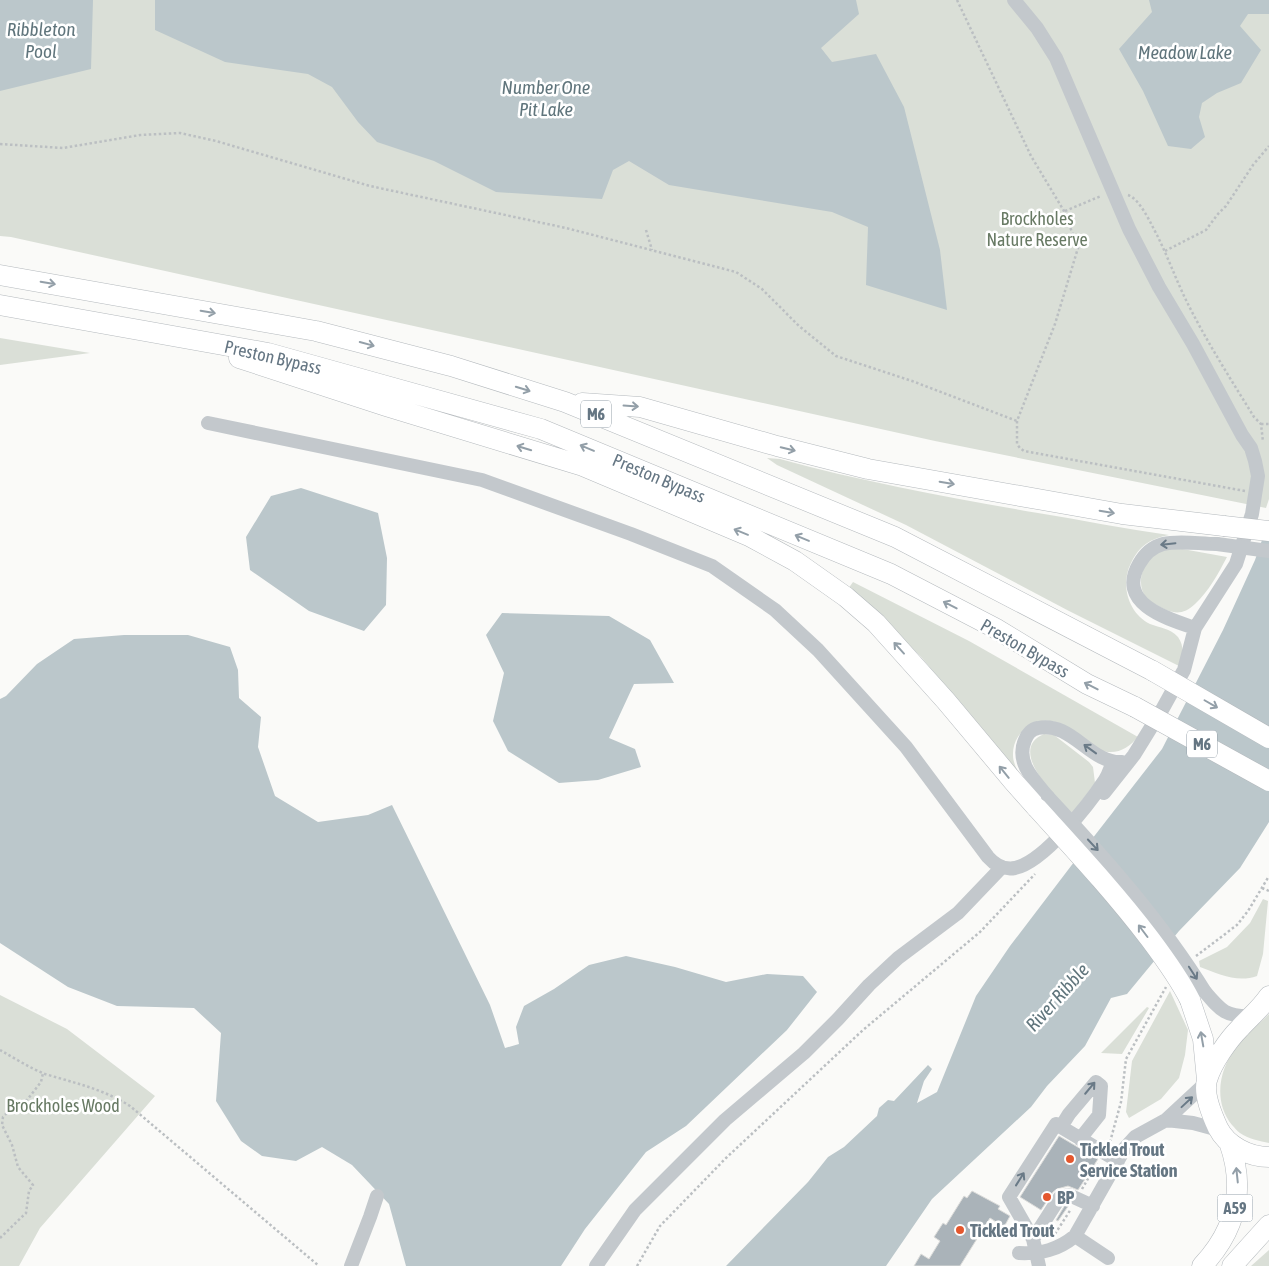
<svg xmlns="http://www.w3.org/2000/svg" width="1269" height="1266" font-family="'Asap Condensed',sans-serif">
<rect width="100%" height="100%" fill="#fafaf8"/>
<path fill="#dadfd7" d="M0 0H1269V499L1266 508 935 441 11 237 0 236Z
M0 338 90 353 0 365Z
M767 458 780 459C864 482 951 498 1038 513 1082 520 1125 529 1169 535 1150 539 1140 545 1131 563 1120 584 1128 613 1150 624 1160 628 1170 628 1178 637 1185 647 1182 656 1181 667L1069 611 906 525 777 465Z
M1177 548 1227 557C1218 574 1209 591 1195 604 1182 617 1170 613 1157 605 1153 603 1150 602 1147 599 1133 582 1145 555 1165 549 1169 548 1173 549 1177 548Z
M853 582 969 641 1138 737C1130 746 1121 753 1108 752 1091 750 1075 729 1058 723 1037 714 1012 732 1013 755 1013 763 1017 769 1020 776L922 658 879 614 848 589Z
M1044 734 1054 735 1089 762 1093 767 1095 783 1071 815C1057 797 1006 750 1044 734Z
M1263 899 1268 901 1263 954 1257 976C1237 983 1219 974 1200 967L1199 961 1227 947 1250 923Z
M1170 991 1188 1030 1185 1055 1179 1078 1161 1099 1129 1118 1126 1112 1132 1061Z
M0 995 67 1029 155 1096 40 1228 19 1266H0Z
M1147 1007 1149 1008 1122 1054 1101 1053Z
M1269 1014V1143C1260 1141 1248 1139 1240 1133 1237 1131 1234 1127 1232 1125 1213 1101 1219 1070 1236 1047 1245 1034 1258 1025 1269 1014Z
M1269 1250V1266H1251Z"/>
<path fill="#bbc7cb" d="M0 0H93L91 69 0 91Z
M155 0H856L859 14 821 48 832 62 876 54 904 107 940 250 947 310 866 285 868 227 832 212 669 185 629 161 613 170 602 199 496 192 434 161 377 142 358 122 332 87 308 74 225 62 155 30Z
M1149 0H1269V14H1248L1240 26 1261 50 1241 83 1217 93 1202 103 1199 117 1205 137 1191 149 1168 146 1143 91 1119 49 1152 12Z
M301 488 378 513 387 558 386 605 364 631 309 611 250 570 246 537 271 496Z
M1269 520V822L1240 868 1179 931 1127 994 1111 998 1085 1046 1047 1086 1031 1107 932 1199 886 1266H726L808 1182 828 1157 844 1147 877 1116 879 1108 888 1100 894 1101 928 1065 932 1069 924 1081 917 1103 937 1092 976 996 1010 946 1071 866 1162 749 1223 630 1255 560Z
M502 613 609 616 650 640 674 683 634 684 609 738 635 749 641 767 598 780 559 783 508 751 493 721 504 673 486 635Z
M124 635H188L230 647 238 670 239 698 261 717 258 747 275 796 318 822 368 815 392 805 490 1005 505 1048 519 1044 516 1027 524 1006 554 989 589 965 626 956 675 967 726 982 767 974 803 976 817 992 787 1030 686 1126 646 1152 585 1229 561 1266H406L389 1204 352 1165 322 1147 296 1161 262 1156 241 1141 216 1101 221 1033 194 1008 117 1006 68 987 0 943V699L6 696 37 664 74 639Z"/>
<path fill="#aab3b9" stroke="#dcdcda" d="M1059 1136 1098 1159 1078 1190 1068 1186 1057 1189 1053 1192 1041 1210 1020 1197Z
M972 1191 1000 1206 998 1209 1010 1216 1004 1227 990 1218 960 1266H914L921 1254 929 1259 940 1241 934 1237 943 1223 946 1225 964 1196 967 1198Z
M1065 1205H1069L1058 1221 1056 1220Z"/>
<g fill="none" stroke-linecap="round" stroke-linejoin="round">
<g stroke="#b4b9bd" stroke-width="21">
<path id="highway" d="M0 275 316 331 451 366 565 402 895 537 1153 671
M0 305 268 353 541 429 891 574 995 628 1087 684 1135 707
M239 358 386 406 583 466 749 536 795 561 846 597 876 623 946 701 1013 781 1037 808
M582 403 640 407 777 446 868 469 1122 514 1224 526
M1269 996C1261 1008 1250 1017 1240 1028 1228 1040 1212 1063 1207 1080 1203 1094 1212 1115 1218 1128 1227 1146 1249 1157 1269 1157
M1190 1000 1203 1039 1207 1080
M1202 1266C1236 1230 1246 1189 1229 1142
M1232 1266 1269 1225"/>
</g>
<path stroke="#bbbfc2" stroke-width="2.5" stroke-dasharray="2.5 2.5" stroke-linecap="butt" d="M957 0 1031 156 1064 211 1078 248 1055 324 1017 421V444L1020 448 1024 451 1245 491
M0 144 63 148 140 135 180 133 216 141 370 186 566 228 736 272 762 289 799 326 836 356 912 381 1017 421
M1128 195C1140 199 1151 224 1157 235 1167 255 1175 277 1185 298 1205 339 1230 378 1254 417L1261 424 1263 442
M1065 211 1101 196
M646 230 652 250
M1165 251 1206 230 1218 214 1226 206 1253 165 1269 146
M1261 424H1269
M1262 888 1269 891
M1196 956 1237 925 1248 911 1269 876
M0 1050C14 1058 30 1068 45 1074 75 1083 103 1089 130 1106L319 1266
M1110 1142 1121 1102 1126 1059 1166 987
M1082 1189 1097 1163
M1055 1234 1071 1209
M0 1238 26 1213 29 1191 33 1185 18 1167 12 1145 2 1125 3 1117 8 1112 27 1100 41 1082 43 1073
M637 1266 660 1226 726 1158 863 1030 980 932 1035 874"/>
<path stroke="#c3c8cc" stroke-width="14" d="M1014 0 1037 28 1056 58 1129 229 1159 287 1193 344 1242 435 1251 448 1255 461 1258 476 1252 514 1236 564 1195 628 1184 670 1163 708 1134 755 1104 793
M208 423 482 480 631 534 712 566 775 610 818 650 906 747 988 857C995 865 1004 870 1015 868 1044 862 1089 804 1105 780 1109 774 1110 768 1113 762
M1195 628C1168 619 1116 604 1139 564 1144 555 1152 547 1163 544 1179 540 1200 544 1217 544
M1048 797C1035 781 1015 763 1025 740 1027 734 1032 729 1038 728 1072 721 1090 764 1122 762
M1205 992C1221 1011 1226 1017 1252 1016
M1166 1120 1193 1123 1219 1130
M1061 1127 1069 1114 1096 1082 1101 1086 1099 1115 1080 1139
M1075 1236 1108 1258
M1033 1239 1060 1197 1069 1195 1093 1206
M1019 1253C1041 1254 1058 1250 1075 1236L1125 1148 1135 1137 1166 1120 1207 1082
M351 1266 370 1217 377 1196
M596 1266 635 1210 725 1120 804 1053 838 1019 869 985 898 958 958 913 1002 867
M1039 1266 1033 1239 1009 1197 1056 1124 1118 1161"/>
<use href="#highway" stroke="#fff" stroke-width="20"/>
<g stroke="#b4b9bd" stroke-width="21" stroke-linecap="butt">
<path id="highway-bridge" d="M1224 526 1269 531
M1153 671 1269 738
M1135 707 1269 781
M1037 808C1076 851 1115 893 1150 939 1165 959 1179 978 1190 1000"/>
</g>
<path stroke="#c3c8cc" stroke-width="14" d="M1217 544 1269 551
M1048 797C1105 858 1161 921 1205 992"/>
<use href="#highway-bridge" stroke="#fff" stroke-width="20"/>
</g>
<defs><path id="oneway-shaft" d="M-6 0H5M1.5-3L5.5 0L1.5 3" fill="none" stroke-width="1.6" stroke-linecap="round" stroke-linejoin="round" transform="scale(1.25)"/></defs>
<g stroke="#939fa8">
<use href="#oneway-shaft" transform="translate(48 283) rotate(10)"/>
<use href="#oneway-shaft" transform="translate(208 312) rotate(10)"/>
<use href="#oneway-shaft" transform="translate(367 344) rotate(15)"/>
<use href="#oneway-shaft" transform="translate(523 389) rotate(17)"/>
<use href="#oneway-shaft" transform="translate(631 406) rotate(4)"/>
<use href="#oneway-shaft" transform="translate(524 448) rotate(-163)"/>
<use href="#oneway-shaft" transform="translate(587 448) rotate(-157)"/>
<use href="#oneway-shaft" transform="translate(788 449) rotate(14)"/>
<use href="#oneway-shaft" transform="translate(947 483) rotate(10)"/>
<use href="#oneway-shaft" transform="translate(1107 512) rotate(10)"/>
<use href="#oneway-shaft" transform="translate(741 532) rotate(-158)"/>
<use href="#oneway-shaft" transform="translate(802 538) rotate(-157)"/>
<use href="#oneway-shaft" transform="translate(950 605) rotate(-153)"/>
<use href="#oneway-shaft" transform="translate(899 648) rotate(-132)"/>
<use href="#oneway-shaft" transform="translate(1091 686) rotate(-153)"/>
<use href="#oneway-shaft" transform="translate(1211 704) rotate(30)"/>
<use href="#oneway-shaft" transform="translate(1004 772) rotate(-129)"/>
<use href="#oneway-shaft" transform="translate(1143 931) rotate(-127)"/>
<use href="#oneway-shaft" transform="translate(1202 1039) rotate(-100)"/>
<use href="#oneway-shaft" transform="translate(1237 1175) rotate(-96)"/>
</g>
<g stroke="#6a7a87">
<use href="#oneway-shaft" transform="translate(1168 544) rotate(174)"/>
<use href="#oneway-shaft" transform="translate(1090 749) rotate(-144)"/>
<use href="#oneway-shaft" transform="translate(1093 845) rotate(47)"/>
<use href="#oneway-shaft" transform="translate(1193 973) rotate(57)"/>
<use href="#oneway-shaft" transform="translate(1090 1088) rotate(-50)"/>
<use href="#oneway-shaft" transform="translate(1187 1102) rotate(-43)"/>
<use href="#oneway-shaft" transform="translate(1020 1179) rotate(-58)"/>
</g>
<g fill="#e4572e" stroke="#fff" stroke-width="2">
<circle cx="1070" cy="1159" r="5"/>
<circle cx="1047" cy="1197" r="5"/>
<circle cx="960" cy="1230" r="5"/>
</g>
<g text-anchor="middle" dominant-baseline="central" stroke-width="5" stroke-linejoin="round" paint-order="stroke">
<g fill="#fff" stroke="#939fa8" stroke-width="1">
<rect x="581" y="400.5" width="30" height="27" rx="4"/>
<rect x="1187" y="730.5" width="30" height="27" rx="4"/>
<rect x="1217.5" y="1194.5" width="35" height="27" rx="4"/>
</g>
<g font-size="16" font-weight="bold" fill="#657683">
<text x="596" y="414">M6</text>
<text x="1202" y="744">M6</text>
<text x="1235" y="1208">A59</text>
</g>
<g font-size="18" fill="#687a64" stroke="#fff">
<text x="1037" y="218">Brockholes<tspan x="1037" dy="21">Nature Reserve</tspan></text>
<text x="63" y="1105">Brockholes Wood</text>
</g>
<g font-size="18" fill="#657683" stroke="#fff">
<text transform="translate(273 357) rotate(13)">Preston Bypass</text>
<text transform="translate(659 478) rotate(23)">Preston Bypass</text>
<text transform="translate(1025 648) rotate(30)">Preston Bypass</text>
</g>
<g font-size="18" font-weight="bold" fill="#657683" stroke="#fff" text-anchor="start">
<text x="1080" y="1149">Tickled Trout<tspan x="1080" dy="21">Service Station</tspan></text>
<text x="1057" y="1197">BP</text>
<text x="970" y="1230">Tickled Trout</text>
</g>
<g font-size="19" font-style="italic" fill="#60757c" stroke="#fff">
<text x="41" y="29">Ribbleton<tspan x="41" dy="22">Pool</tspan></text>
<text x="1185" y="52">Meadow Lake</text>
<text x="546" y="87">Number One<tspan x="546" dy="22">Pit Lake</tspan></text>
<text transform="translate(1057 997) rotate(-48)">River Ribble</text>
</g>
</g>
</svg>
